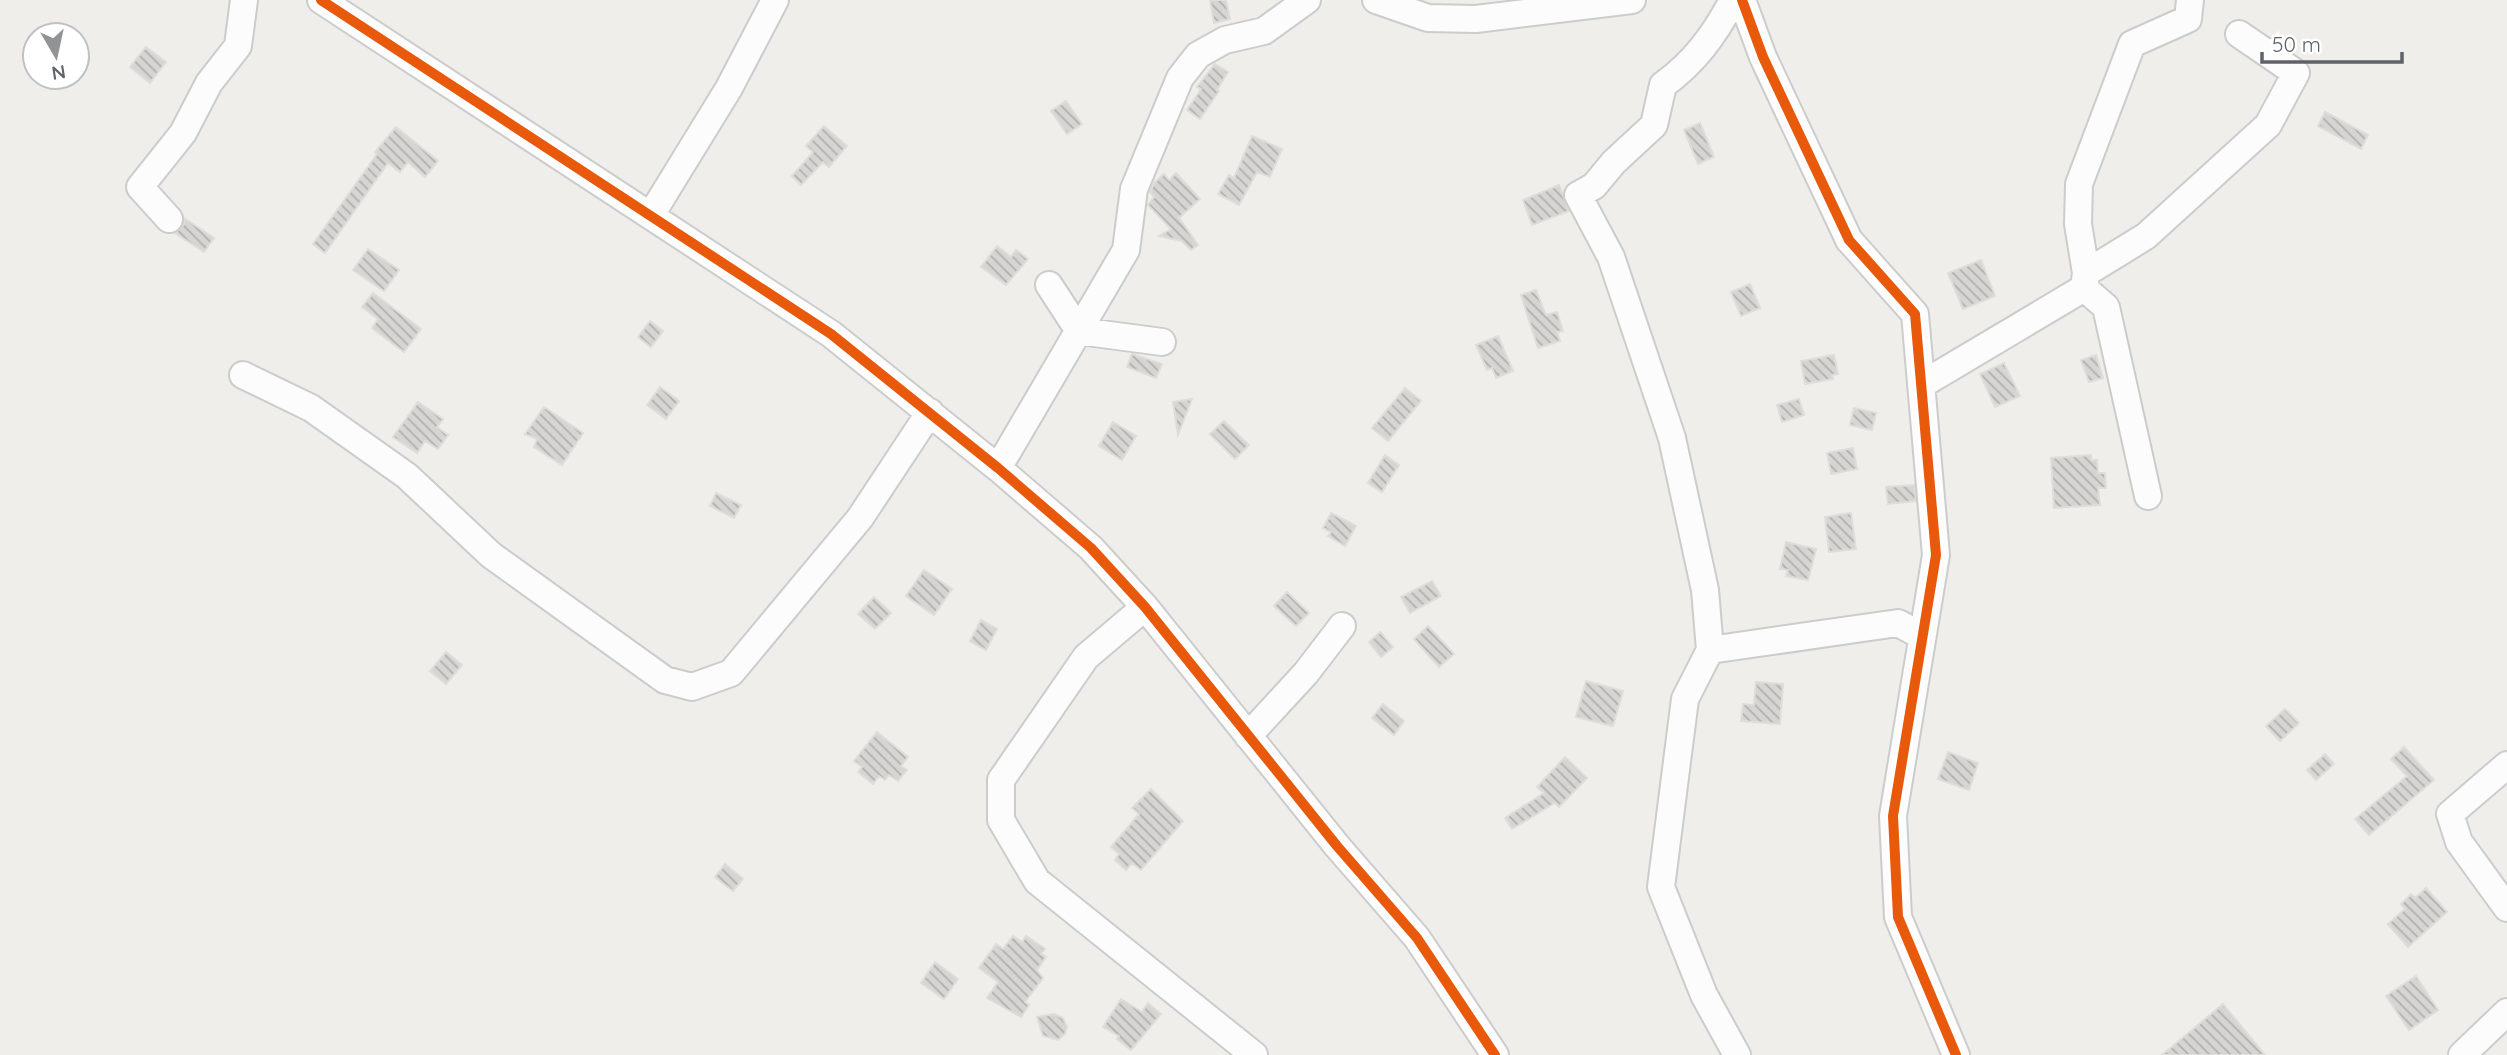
<svg xmlns="http://www.w3.org/2000/svg" width="2507" height="1055" font-family="Quicksand,sans-serif">
<defs>
<pattern id="building-back-hatch" width="6" height="6" patternUnits="userSpaceOnUse" patternTransform="scale(1.75)"><rect width="6" height="6" fill="#d6d5d3"/><path d="M-1 5l2 2M0 0l6 6M5-1l2 2" fill="none" stroke="#b1b0af"/></pattern>
</defs>
<rect width="100%" height="100%" fill="#efeeea"/>
<path fill="url(#building-back-hatch)" stroke="#deddd9" stroke-width="2" d="M1210 0H1226L1230 19 1214 23Z
M146 47 166 62 150 83 130 67Z
M1215 64 1228 72 1217 90 1219 91 1200 119 1187 110 1201 89 1197 87Z
M1066 101 1082 124 1067 134 1051 111Z
M2325 112 2368 135 2361 149 2318 126Z
M1700 123 1714 157 1698 164 1684 130Z
M824 126 847 146 829 167 823 162 801 185 792 176 813 152 806 146Z
M396 127 438 161 425 177 408 162 400 172 388 163 325 253 313 244 377 154 375 152Z
M1252 136 1282 149 1270 177 1257 172 1239 205 1218 194 1229 175 1234 178Z
M1176 173 1200 199 1179 218 1198 245 1191 250 1182 241 1159 236 1171 229 1148 205 1154 197 1150 192 1154 183 1164 174 1169 180Z
M1559 185 1569 211 1532 225 1523 200Z
M184 218 214 238 204 252 175 233 184 224Z
M997 246 1011 257 1016 250 1028 259 1006 285 981 267Z
M368 249 399 270 384 291 353 270Z
M1981 260 1995 296 1963 309 1948 273Z
M1750 284 1760 308 1741 316 1731 292Z
M1536 290 1546 315 1557 312 1563 331 1557 332 1560 341 1538 348 1521 295Z
M373 293 421 329 404 352 372 328 378 319 362 307Z
M650 321 663 331 651 347 638 337Z
M1498 336 1513 371 1496 378 1492 368 1487 370 1476 345Z
M1132 354 1162 364 1156 378 1127 367Z
M1834 355 1838 374 1832 375 1833 379 1805 384 1801 361Z
M2096 355 2103 378 2089 382 2081 360Z
M2004 363 2020 396 1995 407 1980 374Z
M660 387 679 401 666 419 647 405Z
M1405 388 1421 401 1388 441 1372 428Z
M1192 399 1178 435 1173 402Z
M1799 399 1804 415 1782 422 1777 405Z
M418 402 443 419 437 427 448 435 438 449 425 441 417 453 393 437Z
M544 407 583 433 562 465 534 447 537 439 525 434Z
M1854 408 1876 413 1872 430 1850 425Z
M1224 421 1249 445 1235 459 1210 434Z
M1113 422 1136 436 1122 460 1099 446Z
M1853 448 1857 469 1831 474 1827 453Z
M1385 455 1399 465 1382 492 1368 483Z
M2091 455V460H2097L2098 473H2105L2106 488H2098L2100 505 2054 508 2051 458Z
M1914 485 1916 501 1888 504 1886 487Z
M716 493 741 505 734 518 710 506Z
M1331 513 1356 526 1345 546 1328 536 1331 532 1323 528Z
M1851 513 1856 549 1829 552 1825 517Z
M1786 542 1816 549 1808 580 1786 576 1788 570 1780 569Z
M924 570 952 589 934 615 906 596Z
M1432 581 1441 596 1410 613 1401 597Z
M1287 592 1309 613 1296 626 1274 606Z
M874 597 891 613 875 629 858 614Z
M981 620 997 629 986 650 970 641Z
M1428 626 1454 654 1439 667 1414 639Z
M1380 632 1393 647 1381 657 1369 642Z
M446 652 462 665 446 684 430 671Z
M1586 681 1623 691 1613 726 1576 717Z
M1756 682 1783 684 1780 724 1741 721 1743 704 1754 705Z
M1383 704 1404 721 1394 735 1372 718Z
M2285 709 2299 723 2280 741 2266 726Z
M877 732 908 757 901 766 907 770 898 781 889 775 885 780 879 776 873 784 858 772 862 767 854 761Z
M2404 747 2434 780 2369 835 2355 819 2407 776 2391 759Z
M1948 752 1978 763 1969 790 1938 779Z
M2325 754 2334 764 2316 780 2307 770Z
M1565 757 1587 778 1559 807 1555 803 1512 829 1505 818 1544 793 1537 787Z
M1151 789 1183 821 1141 870 1132 863 1126 870 1115 860 1119 854 1111 847 1139 814 1132 808Z
M725 864 743 879 733 891 715 877Z
M2426 888 2447 912 2408 947 2388 924 2405 909 2401 904 2411 894 2415 898Z
M1013 936 1022 942 1026 936 1045 949 1041 954 1046 957 1037 970 1043 978 1025 1002 1029 1005 1021 1017 987 998 998 982 979 968 996 944 1003 949Z
M935 962 958 979 944 999 921 983Z
M2416 976 2438 1010 2409 1030 2386 996Z
M1121 999 1142 1012 1148 1003 1161 1014 1131 1050 1117 1039 1119 1036 1103 1027Z
M2223 1004 2265 1055H2162Z
M1054 1014 1063 1018 1067 1027 1065 1034 1058 1040 1043 1036 1037 1017Z"/>
<g fill="none" stroke-linecap="round" stroke-linejoin="round">
<g stroke="#cbcccc" stroke-width="30">
<path id="minor" d="M321 0 831 334 998 468 1091 548 1145 607 1337 846 1417 938 1495 1055
M1376 0 1428 18 1476 19 1632 0
M1742 0 1763 57 1849 240 1915 314 1936 555 1893 816 1898 917 1956 1055
M651 215 729 88 775 0
M169 219 140 187 183 133 209 83 238 46 244 0
M2086 273 2146 236 2268 125 2296 73 2239 34
M1049 285 1079 331 1162 342
M2084 288 2086 273 2078 224 2079 184 2132 44 2188 19 2190 0
M243 375 311 408 407 476 491 555 665 680 692 687 731 673 860 518 930 412
M1921 385 2084 288 2106 307 2148 496
M998 468 1126 250 1134 189 1180 78 1198 55 1225 40 1264 31 1307 0
M1145 607 1086 657 1001 780V820L1037 881 1254 1055
M1710 650 1705 590 1672 438 1611 257 1578 195 1594 186 1614 162 1654 125 1663 85C1695 62 1715 34 1733 0
M1248 736 1306 673 1342 626
M2507 765 2450 814 2459 842 2507 908
M1737 1055 1704 995 1661 887 1685 699 1710 650 1898 623 1922 636
M2462 1055 2507 1012"/>
</g>
<use href="#minor" stroke="#fdfcfc" stroke-width="26"/>
<g stroke="#fff" stroke-width="15">
<path id="cycleway" d="M321 0 831 334 998 468 1091 548 1145 607 1337 846 1417 938 1495 1055
M1742 0 1763 57 1849 240 1915 314 1936 555 1893 816 1898 917 1956 1055"/>
</g>
<use href="#cycleway" stroke="#e8590c" stroke-width="10"/>
</g>
<g transform="translate(56 56) rotate(171)"><circle r="33" fill="#ffffff" stroke="#bfc1c3" stroke-width="2"/>
<path d="M0-5L12 26L0 18L-12 26Z" fill="#919496"/>
<text y="-10" font-size="19" font-weight="bold" text-anchor="middle" fill="#5f6368">N</text>
</g>
<path d="M2262 52v10h140v-10" fill="none" stroke="#5f6368" stroke-width="3.5"/>
<text x="2272" y="52" font-size="21" fill="#5f6368" stroke="#ffffff" stroke-width="5" paint-order="stroke">50 m</text>
</svg>
